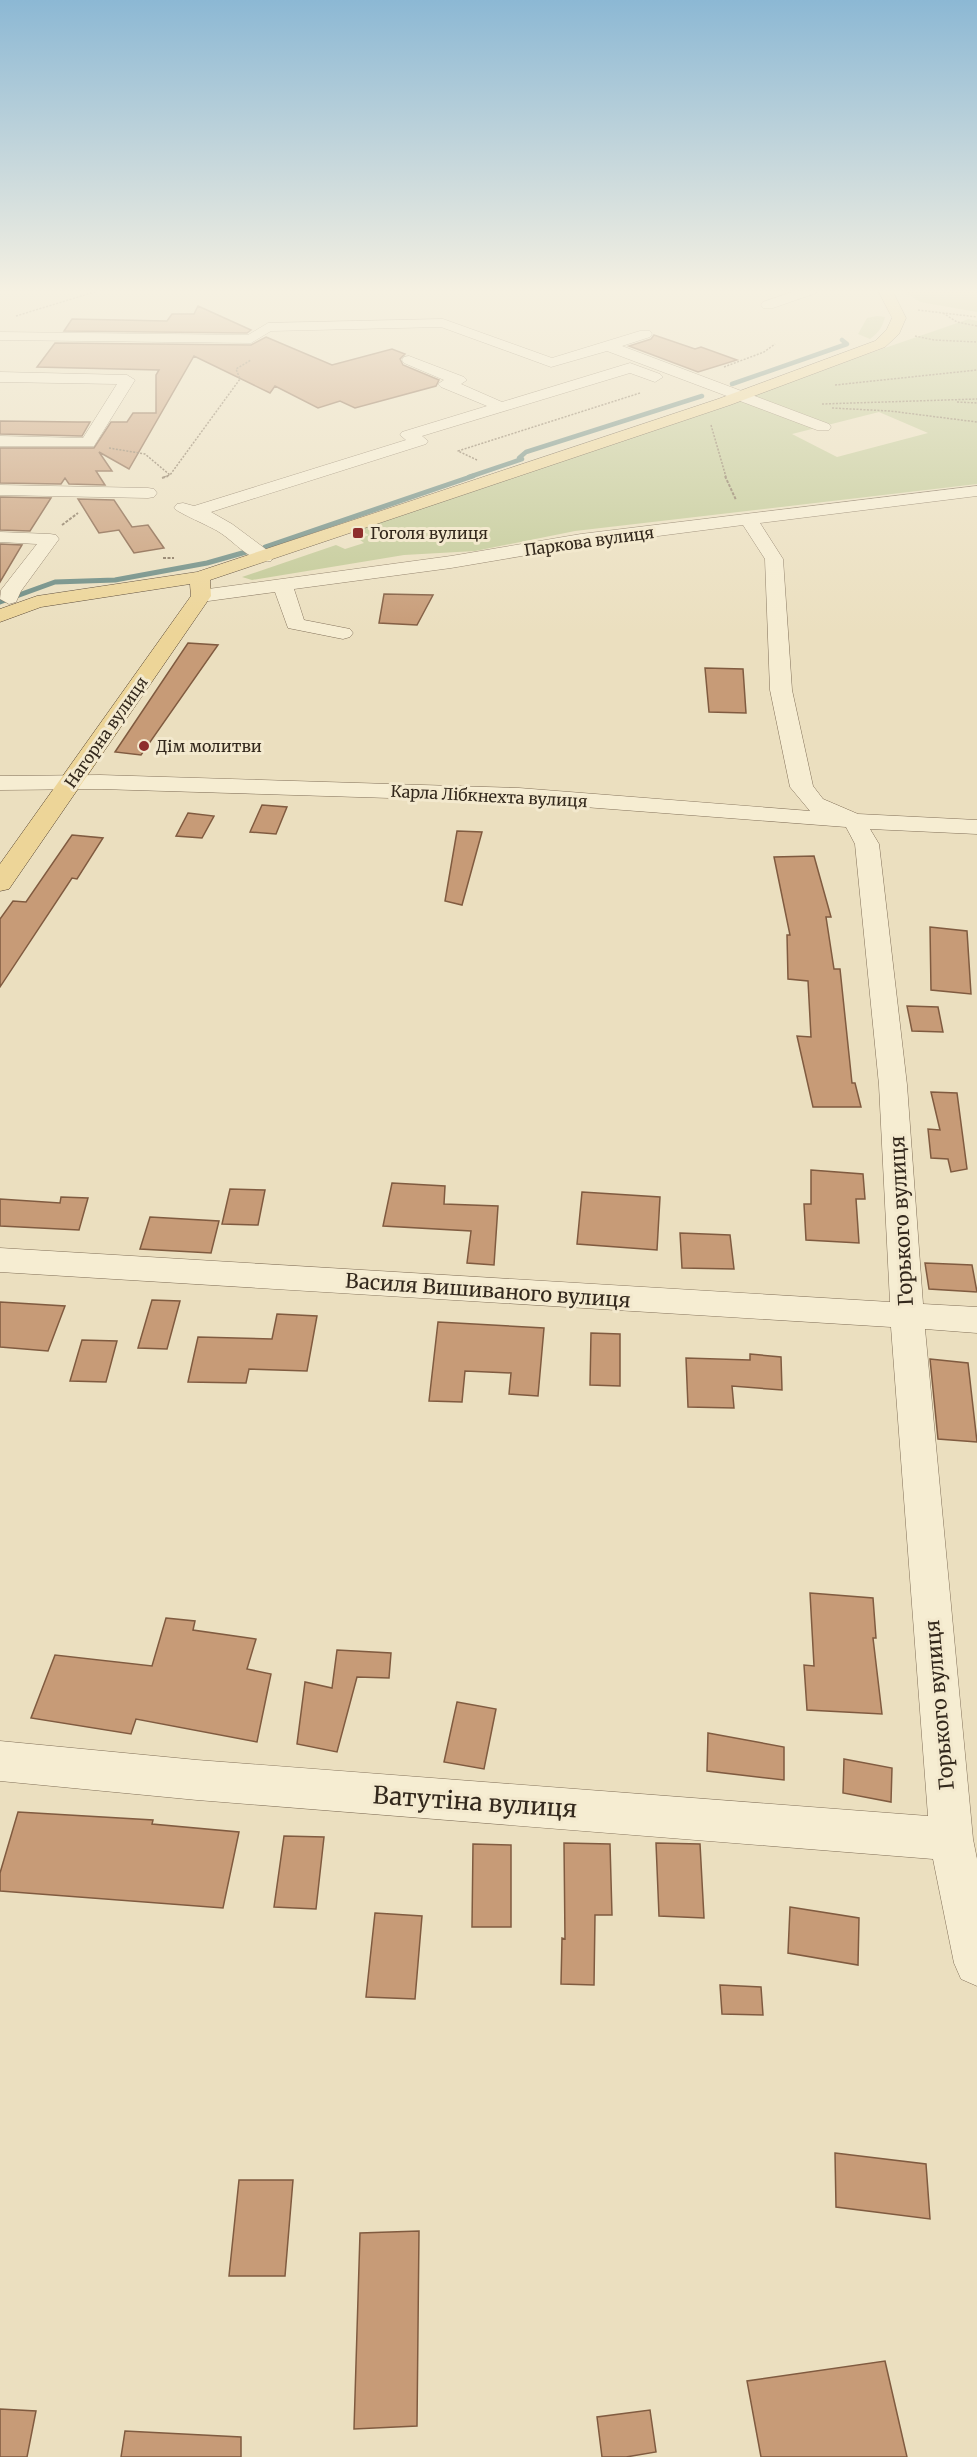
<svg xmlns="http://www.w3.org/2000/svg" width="977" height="2457" font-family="Merriweather,serif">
<rect width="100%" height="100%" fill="#ebdfbf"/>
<path fill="#c0c894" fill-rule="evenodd" d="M902 290H973L977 291V312L920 302Z
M877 316 885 317C882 328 879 332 870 339L858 334 867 318Z
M969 319 977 321V484L575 531 475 551 404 555 252 580 242 577 336 545 345 549 364 543 359 539 369 535 358 529ZM879 412 928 433 837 457 792 434Z"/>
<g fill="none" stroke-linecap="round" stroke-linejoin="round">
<path stroke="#6a8a83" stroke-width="4.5" d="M732 384 847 344 842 340
M469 477 522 459 519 458 526 452 702 396"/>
<path stroke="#6a8a83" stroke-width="5" d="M265 547 473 476
M0 602 55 582 115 580 207 563 246 552"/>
</g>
<path fill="#c79b77" stroke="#805b40" stroke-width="1.5" d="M198 306 251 330 247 333 64 331 72 319 167 321 172 314H194Z
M654 335 695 349 701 347 737 360 698 372 629 346 651 339Z
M266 337 332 365 392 349 405 354 400 359 403 365 439 380 436 386 355 408 340 401 318 408 275 386 270 393 194 356 129 469 99 452 112 471H96L105 485 69 484 65 478 61 484 0 483V448H94L111 422H127L133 413H156V375L159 370 37 367 55 343 251 345Z
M0 421 78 422H90L82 436 0 434Z
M0 497 51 498 30 531 0 530Z
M78 499 114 500 132 527 148 525 164 548 134 553 119 530 99 533Z
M0 544 22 545 0 582Z
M384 594 433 595 417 625 379 623Z
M188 643 218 645 141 755 115 752Z
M705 668 743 669 746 713 709 712Z
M262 805 287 807 276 834 250 832Z
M188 813 214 816 202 838 176 836Z
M457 831 482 832 462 905 445 901Z
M72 835 103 838 77 879 72 878 0 987V919L13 901 26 902Z
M814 856 831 917H826L834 969H840L852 1083H855L861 1107H813L797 1036 811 1037 808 981 788 979 787 935H790L774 857Z
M930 927 967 931 971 994 931 990Z
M907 1006 938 1007 943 1032 912 1031Z
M931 1092 957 1093 967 1169 951 1172 948 1159 931 1158 928 1129 940 1130Z
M811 1170 863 1174 865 1199H856L859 1243 806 1240 804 1204H811Z
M392 1183 445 1186 444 1204 498 1206 494 1265 467 1263 471 1231 383 1226Z
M230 1189 265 1190 258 1225 222 1224Z
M582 1192 660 1197 657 1250 577 1244Z
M61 1197 88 1198 79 1230 0 1226V1199L60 1203Z
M150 1217 219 1221 211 1253 140 1249Z
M680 1233 730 1235 734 1269 682 1268Z
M925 1263 972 1265 977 1292 929 1289Z
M152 1300 180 1301 167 1349 138 1348Z
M0 1302 65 1306 48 1351 0 1347Z
M277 1314 317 1316 307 1371 249 1369 246 1383 188 1382 198 1337 272 1339Z
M438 1322 544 1328 538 1396 509 1394 511 1373 465 1371 462 1402 429 1401Z
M591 1333 620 1334V1386L590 1385Z
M82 1340 117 1341 106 1382 70 1381Z
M750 1354 781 1357 782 1390 732 1386 734 1408 688 1407 686 1358 750 1360Z
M930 1359 968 1363 977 1442 938 1439Z
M810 1593 873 1598 876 1638H873L882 1714 807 1710 804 1665 814 1666Z
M166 1618 195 1621 193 1630 256 1639 247 1669 271 1674 257 1742 136 1719 131 1734 31 1718 55 1655 152 1666Z
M337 1650 391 1653 389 1678 357 1677 337 1752 297 1744 305 1682 332 1688Z
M457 1702 496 1709 484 1769 444 1762Z
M708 1733 784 1747V1780L707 1771Z
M844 1759 892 1768 891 1802 843 1793Z
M18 1812 153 1820 152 1824 239 1832 223 1908 0 1891V1873Z
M284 1836 324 1837 316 1909 274 1907Z
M564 1843 610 1844 612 1915H595L594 1985 561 1984 562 1938 565 1939Z
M656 1843 700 1844 704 1918 659 1916Z
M473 1844 511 1845V1927H472Z
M790 1907 859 1918 858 1965 788 1953Z
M375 1913 422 1916 415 1999 366 1997Z
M720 1985 761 1987 763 2015 722 2014Z
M835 2153 926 2164 930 2219 836 2207Z
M239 2180H293L285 2276H229Z
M419 2231 417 2426 354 2429 360 2233Z
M885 2361 907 2457H761L747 2381Z
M0 2409 36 2411 27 2457H0Z
M650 2410 656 2452 626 2457H602L597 2417Z
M125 2431 241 2437V2457H121Z"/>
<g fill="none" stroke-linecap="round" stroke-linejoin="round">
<g stroke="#827059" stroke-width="1">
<path id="minor" d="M798 290H818L816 293 773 308H763L761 305 763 302Z
M443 319 552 358 640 331H650L652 334 650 337 622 346 829 424 831 427 829 430H817L607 351 551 367 441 327 271 331 251 343 0 340V332L248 335 268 323Z
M409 356 464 377 467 380 461 384 502 402 630 363 660 374 663 377 655 382 630 373 422 436 428 441 426 444 211 512 232 524 271 553 273 557 271 561C253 565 234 541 219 532 210 526 178 513 174 508L177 504 183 503 194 506 406 440 400 435 402 432 487 406 441 387 438 384 444 380 404 363 402 360 404 357Z
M0 372 127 375 135 380 94 446H0V436L83 438 117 384 0 382Z
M0 485 148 488 154 489 157 493 154 497 148 498 0 495Z
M977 486V496L760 523 783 559 792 690 813 786 823 799 858 814 977 820V834L870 829 879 844 907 1085 923 1304 977 1307V1333L925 1329 973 1839 977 1859V1986L961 1979 954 1963 933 1859 197 1800 0 1781V1741L197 1760 928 1816 891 1327 0 1272V1248L890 1302 879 1085 855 844 846 827 519 802 100 789 0 790V776L100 775 519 788 810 811 790 787 770 690 765 559 743 525 581 546 451 568 294 589 304 620 350 629 353 633 350 637 343 639 288 628 275 592 201 602 194 600 191 596 194 592 201 590 451 556 581 534Z
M0 532 50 534 56 535 59 539 21 591 16 602 9 604 0 599 1 590 37 544 0 542Z"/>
</g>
<g stroke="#503e2d" stroke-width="1">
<path id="major" d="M878 290H892L906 318 899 334 885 347 730 405 210 580 211 596 9 889 0 891V864L191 596 190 584 41 607 0 622V609L37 596 197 572 718 399 875 341 887 329 892 318Z"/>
</g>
<path stroke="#827059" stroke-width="1.5" stroke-dasharray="2 1.5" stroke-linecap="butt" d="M918 310 977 317
M943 313 957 322 977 326
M16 316 101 290
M915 336 934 340 977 342
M724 367 764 352 775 344
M835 385 977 370
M957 402 977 403
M822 404 977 399
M832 408 890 411 977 422
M711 425 726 477
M109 448 145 454 170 475
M477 460 458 451 640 393
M164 477 170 475 240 379 236 369 251 360"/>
<path stroke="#827059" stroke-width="2" stroke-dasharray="3 1.5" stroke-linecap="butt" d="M725 476 736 500
M162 478 168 476
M62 525 78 513
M163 558H174"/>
<use href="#minor" fill="#f6edd2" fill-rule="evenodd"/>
<use href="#major" fill="#edd598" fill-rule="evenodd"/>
</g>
<linearGradient id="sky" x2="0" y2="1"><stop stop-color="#8cb8d4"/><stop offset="0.46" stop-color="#f6f1e2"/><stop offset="1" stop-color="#f6f1e2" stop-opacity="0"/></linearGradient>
<rect width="977" height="634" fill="url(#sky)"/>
<g fill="#8e2e2c" stroke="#f3e9ce" stroke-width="2">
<rect x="352" y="527" width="12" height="12" rx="3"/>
<circle cx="144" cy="746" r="6"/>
</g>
<g text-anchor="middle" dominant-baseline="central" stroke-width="6" stroke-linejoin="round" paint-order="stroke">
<g font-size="16" fill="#33281c" stroke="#f3e9ce" text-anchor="start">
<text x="370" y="533">Гоголя вулиця</text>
<text x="156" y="746">Дім молитви</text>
</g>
<g font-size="16" fill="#33281c" stroke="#f3e9ce">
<text transform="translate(589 541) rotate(-8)">Паркова вулиця</text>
<text transform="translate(106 732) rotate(-55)">Нагорна вулиця</text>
<text transform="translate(489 796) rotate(3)">Карла Лібкнехта вулиця</text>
</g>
<g font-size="20" fill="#33281c" stroke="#f3e9ce">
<text transform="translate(901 1221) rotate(-93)">Горького вулиця</text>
<text transform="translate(488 1290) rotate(4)">Василя Вишиваного вулиця</text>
<text transform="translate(939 1705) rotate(-95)">Горького вулиця</text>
</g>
<g font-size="24" fill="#33281c" stroke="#f3e9ce">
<text transform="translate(475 1802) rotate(4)">Ватутіна вулиця</text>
</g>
</g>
</svg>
